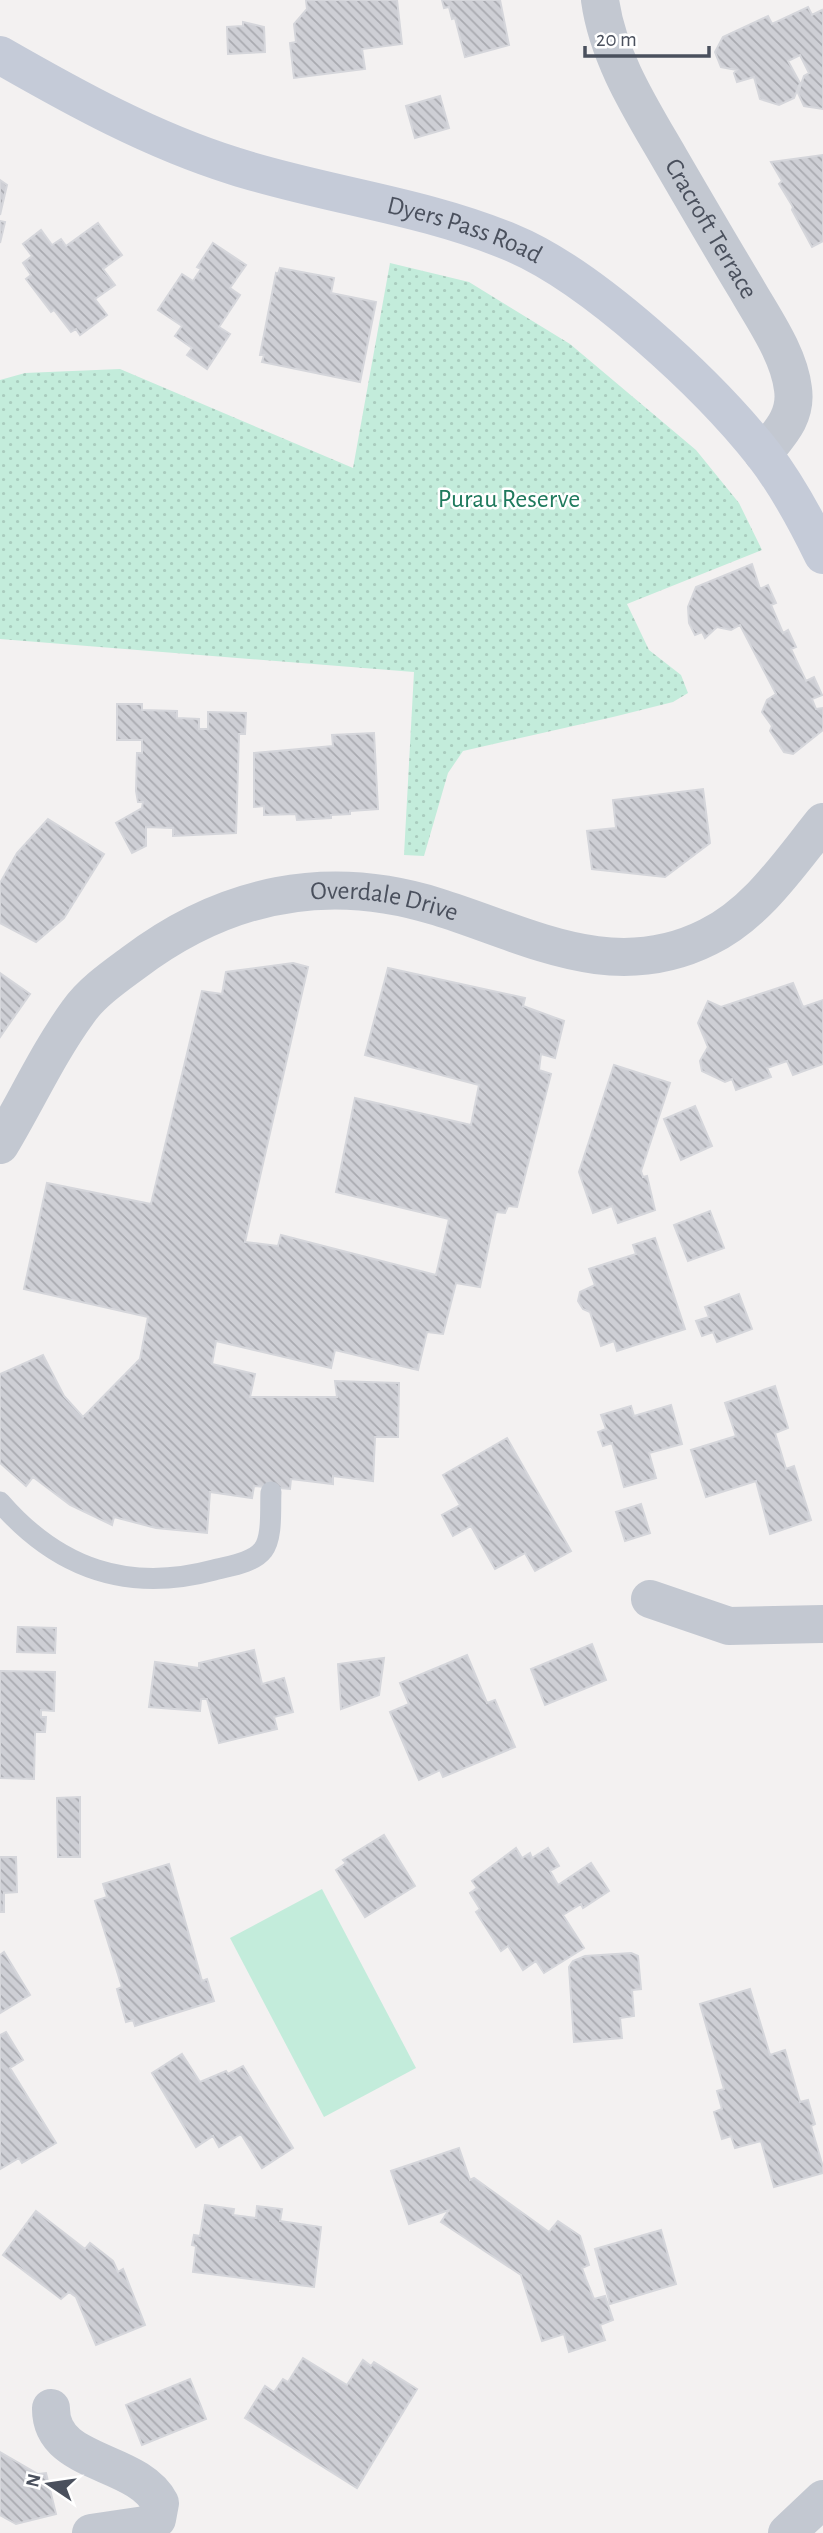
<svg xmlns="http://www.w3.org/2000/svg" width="823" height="2533" font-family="'Alegreya Sans',sans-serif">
<defs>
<pattern id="park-dots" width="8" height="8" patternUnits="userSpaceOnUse" patternTransform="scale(1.75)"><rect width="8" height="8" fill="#c3ecdb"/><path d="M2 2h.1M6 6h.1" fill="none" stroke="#a9ccbe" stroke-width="1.8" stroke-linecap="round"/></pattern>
<pattern id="building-back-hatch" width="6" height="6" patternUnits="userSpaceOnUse" patternTransform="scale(1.75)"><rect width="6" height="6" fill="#cecfd5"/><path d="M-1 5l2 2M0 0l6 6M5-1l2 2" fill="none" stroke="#a9aab0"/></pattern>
</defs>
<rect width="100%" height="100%" fill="#f3f1f1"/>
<path fill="#c3ecdb" d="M322 1889 416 2068 324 2117 230 1938Z"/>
<path fill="url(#park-dots)" d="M390 263 469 282 570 344 696 450 739 503 762 550 627 604 649 650 681 675 688 693 673 702 613 717 463 751 448 773 424 856 404 855 414 672 0 639V380L25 373 120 369 353 468Z"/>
<path fill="url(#building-back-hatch)" stroke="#d5d6db" stroke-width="2" d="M306 0H397L402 44 362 49 365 69 294 78 290 43 296 42 294 24 307 9Z
M442 0H500L509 45 465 57 455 18 452 19 449 7 444 8Z
M808 7 812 15 822 10 823 13V109L804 106 798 93 804 76 809 73 800 55 788 61 800 83 794 98 779 105 760 99 754 77 737 82 734 73 737 70 721 67 715 52 723 37 768 16 772 24Z
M243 22 264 27 265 52 228 54 227 27 243 26Z
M440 96 449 128 415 138 406 106Z
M823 155V241L812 247 792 210 793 207 779 184 782 181 771 162Z
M0 180 7 185 0 215Z
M0 221 5 222 0 243Z
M98 223 122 255 103 269 115 285 95 299 107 315 80 335 76 329 71 332 54 310 51 312 26 279 31 275 23 263 32 256 23 244 41 230 52 245 61 239 66 246Z
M213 243 246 265 230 288 240 295 219 327 230 334 207 369 187 355 192 348 175 336 182 326 158 310 182 274 193 281 201 269 197 267Z
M280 268 334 278 331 293 376 302 360 382 262 362 264 355H260L276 273 278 274Z
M752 564 760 589 768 585 776 603 771 605 783 633 788 630 796 647 791 649 806 681 814 677 822 695 812 699 816 709 823 708V730L793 754 784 752 770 731 772 726 762 712 767 700 776 694 740 625 731 630 717 627 705 638 702 632 695 635 689 623 688 607 696 587Z
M117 704H142V710L177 711V718L199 719V729H208V712L246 713 245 734H239L236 833 173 836V828L146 827V846L132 853 116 823 142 808 143 802H138L136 791 137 753H142V740H117Z
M374 733 378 809 350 811V814L331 815V818L297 820 296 814 264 815V806L254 807V753L333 746 332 735Z
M703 789 710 843 665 877 592 869 587 831 616 828 613 800Z
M48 819 104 854 64 918 36 942 0 923V883L17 853Z
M293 963 308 967 245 1242 278 1246 281 1235 436 1275 449 1219 336 1192 355 1098 471 1125 479 1085 365 1055 388 968 525 998 523 1006 564 1021 555 1058 541 1054 539 1070 551 1074 517 1207 508 1206 505 1213 496 1212 480 1287 456 1283 443 1334 427 1332 418 1370 335 1350 331 1368 216 1341 212 1364 255 1374 250 1397H337L335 1381 399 1383 398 1437H375L373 1481 333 1476V1484L291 1479 290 1489 254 1486 252 1498 210 1492 207 1533 156 1528 114 1517 112 1525 70 1505 33 1477 26 1486 0 1463V1374L43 1355 64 1396 83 1417 140 1359 148 1317 24 1289 47 1183 151 1204 202 991 222 994 226 972Z
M0 973 30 994 0 1037Z
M793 983 803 1007 823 1000V1064L793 1075 787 1061 767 1068 771 1077 736 1090 732 1079 725 1082 702 1071 700 1061 708 1047 698 1023 708 1001 721 1007Z
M614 1065 670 1083 641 1171 643 1177 647 1176 655 1210 618 1223 612 1206 593 1213 579 1172Z
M695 1106 712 1146 681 1160 664 1119Z
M710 1211 724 1248 688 1261 674 1225Z
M655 1238 685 1329 617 1351 614 1341 601 1346 590 1312 583 1309 578 1301 580 1292 595 1285 589 1269 636 1254 633 1245Z
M739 1294 752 1329 717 1342 713 1332 702 1336 696 1321 709 1317 705 1307Z
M775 1386 788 1428 775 1433 786 1469 794 1466 811 1520 770 1534 756 1481 706 1497 691 1450 736 1436 725 1403Z
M671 1405 682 1444 649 1453 656 1478 624 1487 612 1443 603 1446 598 1432 606 1429 601 1415 631 1406 634 1416Z
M507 1438 571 1551 535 1571 525 1553 495 1569 471 1526 453 1536 442 1515 460 1505 443 1475Z
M641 1504 650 1533 625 1541 616 1512Z
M18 1627 56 1628 55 1653 17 1652Z
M592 1644 606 1680 545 1705 531 1669Z
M254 1650 262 1684 284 1678 293 1712 274 1717 277 1729 219 1743 207 1699H201L200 1711 149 1707 155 1662 199 1668V1663Z
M467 1655 487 1703 495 1700 515 1747 443 1777 440 1770 419 1780 390 1712 409 1704 400 1683Z
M384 1658 379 1695 341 1709 338 1664Z
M0 1671 55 1672 54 1711 41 1710V1717H46L45 1732H35L34 1779 0 1778Z
M80 1797V1857H58L57 1798Z
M384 1835 415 1886 365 1917 336 1870 346 1863 343 1860Z
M516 1848 522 1858 530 1853 532 1858 548 1848 559 1866 550 1871 558 1885 591 1863 609 1891 583 1908 581 1904 563 1915 584 1948 544 1973 536 1961 523 1970 508 1946 501 1951 476 1912 480 1909 470 1893 477 1888 472 1881Z
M0 1857H16L17 1892 4 1893V1912H0Z
M169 1864 202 1981 207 1979 214 2001 135 2026 133 2020 126 2022 117 1989 122 1987 95 1901 107 1897 103 1884Z
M4 1952 30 1995 0 2013V1955Z
M631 1953 638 1956 641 1989 632 1990 634 2016 620 2018 622 2038 574 2042 569 1967 573 1961 585 1956Z
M750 1989 770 2055 785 2050 800 2102 808 2100 815 2124 811 2126 823 2167V2173L774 2187 761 2141 735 2148 731 2136 722 2139 714 2112 722 2109 717 2091 724 2089 700 2004Z
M6 2032 23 2060 10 2068 56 2143 22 2163 19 2158 0 2169V2035Z
M182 2054 200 2082 226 2071 228 2074 243 2066 293 2148 262 2168 241 2134 219 2147 213 2136 196 2147 152 2073Z
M459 2148 470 2180 474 2178 549 2232 558 2221 580 2236 589 2265 582 2268 586 2279 594 2299 605 2296 613 2320 600 2325 605 2340 569 2352 564 2334 542 2341 521 2275 441 2222 449 2210 409 2224 391 2171Z
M205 2205 234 2209 233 2215 256 2218 257 2206 282 2209 280 2221 321 2227 314 2287 193 2272 196 2246 192 2245 194 2235 200 2236Z
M36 2211 85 2249 90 2243 113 2261 118 2272 123 2269 145 2325 96 2345 76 2297 69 2292 61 2299 3 2255Z
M661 2230 676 2284 610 2304 595 2249Z
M303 2358 347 2385 363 2360 371 2366 374 2362 417 2389 357 2488 245 2418 265 2386 274 2392 283 2379 288 2382Z
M190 2379 206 2419 142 2445 126 2405Z
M0 2452 38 2474 46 2473 56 2514 16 2524 0 2515Z"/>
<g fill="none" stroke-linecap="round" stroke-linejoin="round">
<path stroke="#c3c8d1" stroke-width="21" d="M0 1502C58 1569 128 1593 214 1570 229 1566 253 1563 263 1550 273 1537 270 1508 271 1492"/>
<g stroke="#c3c8d1" stroke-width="38">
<path id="s1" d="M600 0C608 58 641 109 670 159 695 202 720 245 746 288 763 318 789 354 793 389 797 417 779 434 763 454"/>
<path id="s2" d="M0 1145C26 1102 48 1053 78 1012 91 993 114 977 133 963 224 894 327 872 438 907 528 935 613 985 708 937 757 913 789 864 823 822"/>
<path d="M650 1599 729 1626 823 1624"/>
<path d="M51 2408C50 2466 137 2458 160 2503L157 2519 145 2525 91 2533"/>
<path d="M787 2533 823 2499"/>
</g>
<path stroke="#c5cbd8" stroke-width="38" id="s3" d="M0 55C75 98 151 140 234 166 325 195 421 205 510 242 591 275 709 385 764 455 787 485 806 520 823 555"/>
</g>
<g text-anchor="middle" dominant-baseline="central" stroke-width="5" stroke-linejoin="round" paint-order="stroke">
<g font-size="26" fill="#4a505d" stroke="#fff">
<text stroke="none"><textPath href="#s1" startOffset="256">Cracroft Terrace</textPath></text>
<text stroke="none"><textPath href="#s3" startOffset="499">Dyers Pass Road</textPath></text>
<text stroke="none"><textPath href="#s2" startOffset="497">Overdale Drive</textPath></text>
</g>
<g font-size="26" fill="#1f7a5d" stroke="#fff">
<text x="509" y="499">Purau Reserve</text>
</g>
</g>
<g transform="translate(49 2484) rotate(283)" stroke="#ffffff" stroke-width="5" paint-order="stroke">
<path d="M0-5L12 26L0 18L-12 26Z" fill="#4a505d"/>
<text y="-10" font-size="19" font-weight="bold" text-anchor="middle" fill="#4a505d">N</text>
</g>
<path d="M585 46v10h124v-10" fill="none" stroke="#4a505d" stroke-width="3.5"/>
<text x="596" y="46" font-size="21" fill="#4a505d" stroke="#ffffff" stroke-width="5" paint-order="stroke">20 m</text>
</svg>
